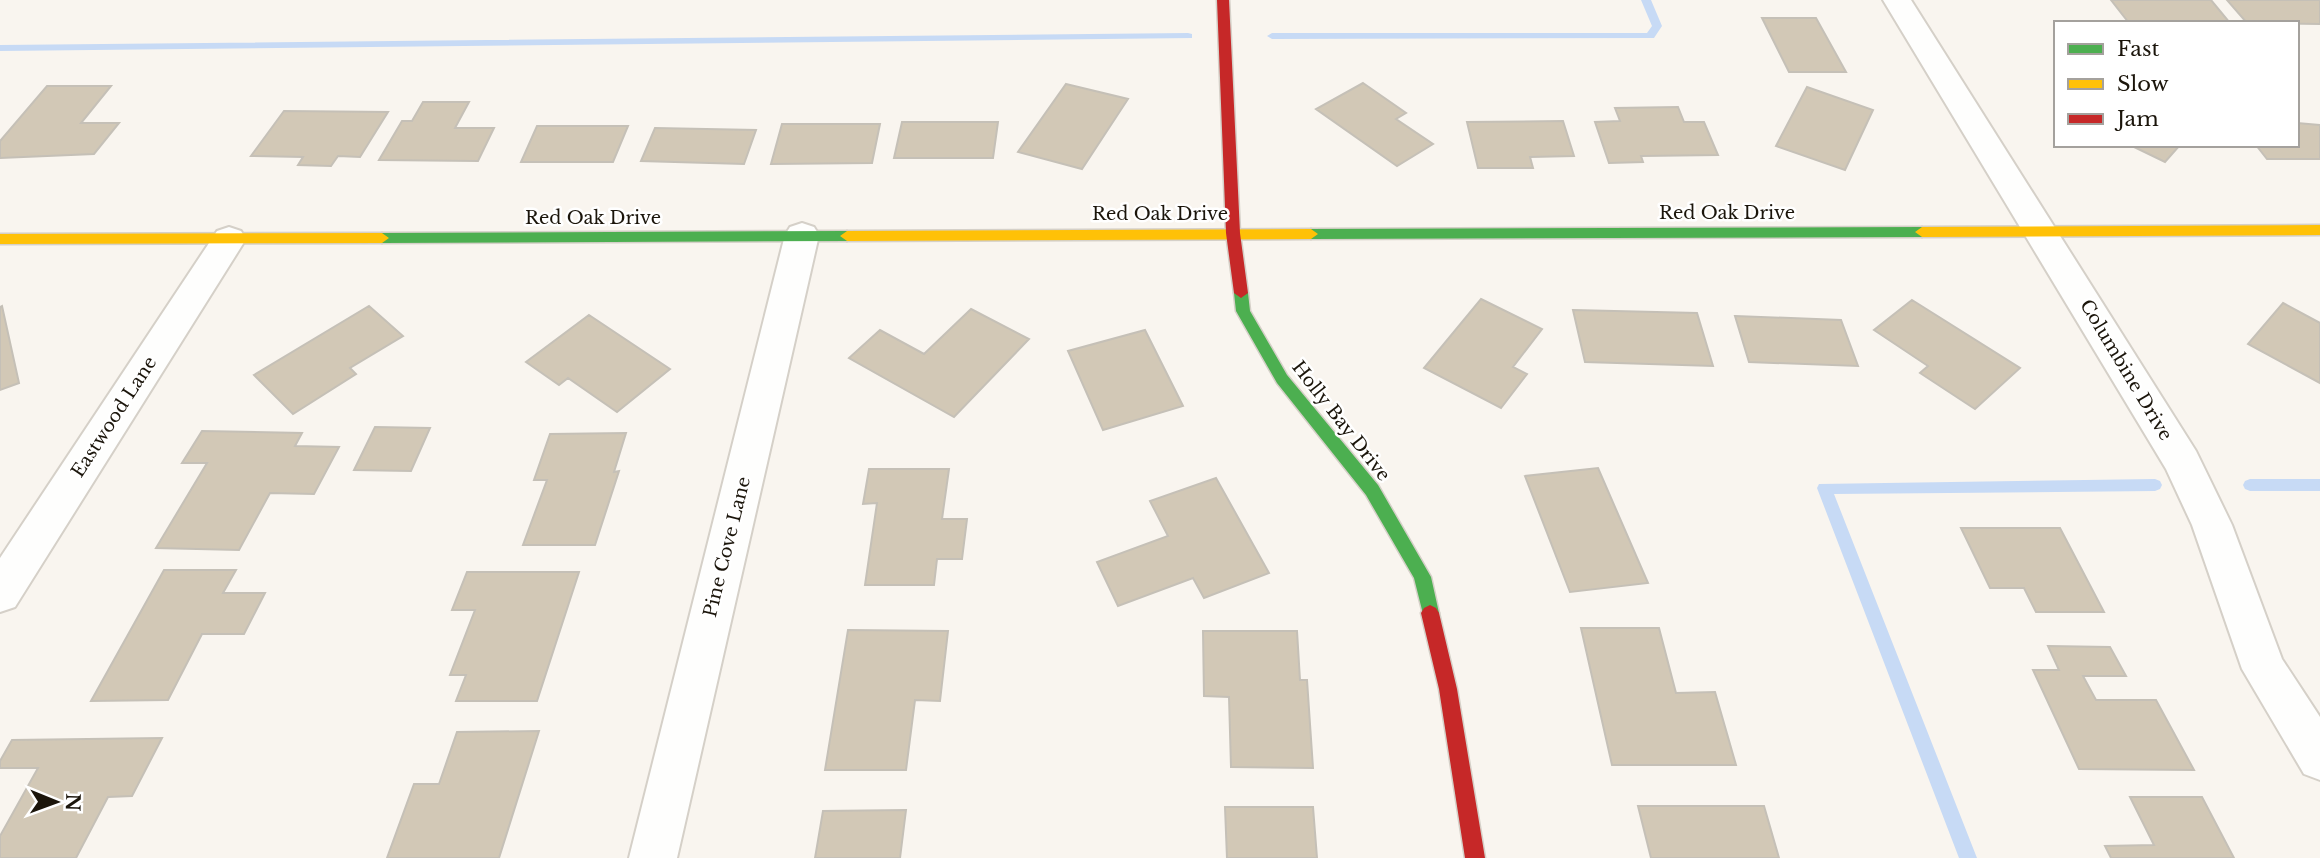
<svg xmlns="http://www.w3.org/2000/svg" width="2320" height="858" font-family="'Libre Baskerville',serif">
<rect width="100%" height="100%" fill="#f9f5ef"/>
<g fill="none" stroke-linecap="round" stroke-linejoin="round">
<path fill="#c7daf5" fill-rule="evenodd" d="M1641 0H1651L1662 26 1654 38 1272 39 1267 36 1272 33H1647L1652 26Z
M1188 33 1192 34V38L0 51V45Z
M2155 479 2160 481 2162 485 2160 489 2155 491 1834 494 1977 858H1959L1817 488 1819 484Z
M2250 479H2320V491H2250L2245 489 2243 485 2245 481Z"/>
</g>
<path fill="#d2c8b6" stroke="#c5c0b7" stroke-width="2" d="M2111 0H2211L2230 23H2129Z
M2227 0H2320V24L2247 23Z
M1762 18H1816L1846 72H1789Z
M1363 83 1406 113 1396 119 1433 144 1397 166 1316 109Z
M1066 84 1128 99 1082 169 1018 152Z
M47 86H111L81 123H119L94 154 0 158V141Z
M1807 87 1873 110 1845 170 1776 146Z
M423 102H469L455 128H494L478 161 379 160 402 121H412Z
M1678 107 1684 122H1704L1718 155 1641 156 1643 162 1609 163 1595 122 1620 121 1615 108Z
M284 111 388 112 360 157 338 156 331 166 298 165 303 157 251 156Z
M1563 121 1574 156 1530 157 1533 168H1478L1467 122Z
M902 122H998L993 158H894Z
M2297 123 2320 125V159H2267L2256 145H2297Z
M782 124H880L872 163 771 164Z
M537 126H628L613 162H521Z
M655 128 756 130 744 164 641 161Z
M2130 145H2180L2165 162Z
M1481 299 1542 329 1513 367 1527 374 1501 408 1424 368Z
M1912 300 2020 368 1975 409 1920 373 1928 366 1874 330Z
M2283 303 2320 323V383L2248 344Z
M2 306 19 383 0 390V307Z
M369 306 403 336 350 368 356 374 293 414 254 375Z
M971 309 1029 339 954 417 849 358 880 330 924 354Z
M1573 310 1697 313 1713 366 1585 362Z
M589 315 670 369 617 412 568 378 559 385 526 362Z
M1735 316 1841 320 1858 366 1749 362Z
M1145 330 1183 406 1103 430 1068 351Z
M375 427 430 428 411 471 354 470Z
M202 431 302 433 295 446 339 447 314 494 270 493 239 550 156 548 207 463H182Z
M626 433 614 472 619 471 595 545H523L547 480H534L550 434Z
M1598 468 1648 583 1570 592 1525 476Z
M869 469H949L942 519H967L962 559H937L934 585H865L877 503 863 504Z
M1216 478 1269 573 1204 598 1193 578 1118 606 1097 562 1168 536 1150 501Z
M1961 528H2060L2104 612H2036L2024 588H1990Z
M164 570H236L223 593H265L244 634H202L168 700 91 701Z
M467 572H579L537 701H456L466 675H450L475 610H452Z
M1581 628H1659L1676 693 1715 692 1736 765H1612Z
M848 630 948 631 940 701 915 700 906 770H825Z
M1203 631H1297L1300 680H1307L1313 768 1231 767 1229 697 1204 696Z
M2048 646 2110 647 2126 676H2083L2096 700H2156L2194 770 2079 769 2033 670H2059Z
M539 731 499 858H387L414 784H439L457 732Z
M162 738 132 796 108 797 76 858H0V836L38 768H0V761L12 740Z
M2130 797H2202L2234 858H2111L2105 846 2154 845Z
M1638 806H1764L1779 858H1651Z
M1225 807H1313L1317 858H1227Z
M906 810 900 858H815L823 811Z"/>
<g fill="none" stroke-linecap="round" stroke-linejoin="round">
<g stroke="#d5d0c8" stroke-width="4">
<path id="street" d="M1883 0H1911L2196 451 2232 525 2282 659 2320 717V780L2304 774 2242 669 2192 525 2166 469Z
M802 223 814 227 819 235 677 858H629L785 235 790 227Z
M229 227 241 231 246 239 15 607 0 612V558L217 231Z"/>
</g>
<g stroke="#d5d0c8" stroke-width="3">
<path id="fast" d="M1922 227 1929 232 1922 237 1311 239 1304 234 1311 229Z
M847 231 854 236 847 241 382 243 375 238 382 233Z
M1241 288 1248 293 1250 311 1287 375 1378 485 1431 577 1439 613 1436 618 1430 621 1424 618 1414 578 1366 495 1277 383 1236 311 1234 293Z"/>
</g>
<g stroke="#d5d0c8" stroke-width="3">
<path id="slow" d="M2320 225V235L1922 237 1915 232 1922 227Z
M1311 229 1318 234 1311 239 847 241 840 236 847 231Z
M382 233 389 238 382 243 0 244V234Z"/>
</g>
<g stroke="#d5d0c8" stroke-width="3">
<path id="jam" d="M1217 0H1229L1240 233 1248 293 1241 298 1234 293 1226 233Z
M1430 605 1436 608 1439 613 1457 689 1485 858H1465L1439 689 1421 613 1424 608Z"/>
</g>
<use href="#street" fill="#fefefd" fill-rule="evenodd"/>
<use href="#fast" fill="#4caf50" fill-rule="evenodd"/>
<use href="#slow" fill="#ffc107" fill-rule="evenodd"/>
<use href="#jam" fill="#c62828" fill-rule="evenodd"/>
</g>
<g text-anchor="middle" dominant-baseline="central" stroke-width="5" stroke-linejoin="round" paint-order="stroke">
<g font-size="18" fill="#1b150b" stroke="#fff">
<text x="1727" y="213">Red Oak Drive</text>
<text x="1160" y="214">Red Oak Drive</text>
<text x="593" y="218">Red Oak Drive</text>
<text transform="translate(2126 370) rotate(59)">Columbine Drive</text>
<text transform="translate(114 417) rotate(-57)">Eastwood Lane</text>
<text transform="translate(1341 421) rotate(52)">Holly Bay Drive</text>
<text transform="translate(727 547) rotate(-76)">Pine Cove Lane</text>
</g>
</g>
<rect x="2054" y="21" width="245" height="126" fill="#ffffff" stroke="#a4a19d" stroke-width="2"/>
<rect x="2068" y="44" width="35" height="10" fill="#4caf50" stroke="#a4a19d" stroke-width="2"/>
<text x="2117" y="56" font-size="21" fill="#1b150b">Fast</text>
<rect x="2068" y="79" width="35" height="10" fill="#ffc107" stroke="#a4a19d" stroke-width="2"/>
<text x="2117" y="91" font-size="21" fill="#1b150b">Slow</text>
<rect x="2068" y="114" width="35" height="10" fill="#c62828" stroke="#a4a19d" stroke-width="2"/>
<text x="2117" y="126" font-size="21" fill="#1b150b">Jam</text>
<g transform="translate(56 802) rotate(91)" stroke="#ffffff" stroke-width="5" paint-order="stroke">
<path d="M0-5L12 26L0 18L-12 26Z" fill="#1b150b"/>
<text y="-10" font-size="19" font-weight="bold" text-anchor="middle" fill="#1b150b">N</text>
</g>
</svg>
